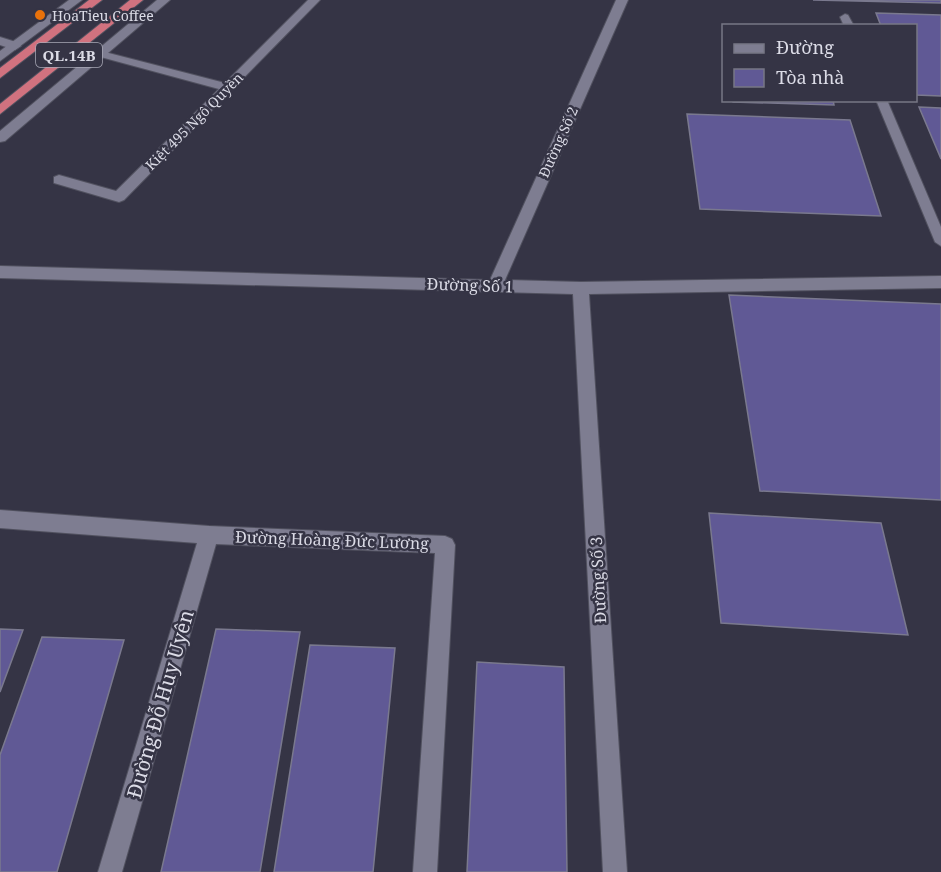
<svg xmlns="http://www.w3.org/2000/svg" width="941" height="872" font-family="'Noto Serif',serif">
<rect width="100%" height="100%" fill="#353445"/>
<path fill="#605995" stroke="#7a798e" stroke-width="1.5" d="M813 0H941V3Z
M876 13 941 15V96L916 95V26H881Z
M732 100H833L834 105 733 102Z
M919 107 941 108V159Z
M687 114 850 120 881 216 700 209Z
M729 295 941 304V500L760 491Z
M709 513 881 523 908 635 721 623Z
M0 629 23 630 0 692Z
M216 629 300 632 260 872H161Z
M42 637 124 640 57 872H0V755Z
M310 645 395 648 373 872H274Z
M477 662 564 667 567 872H467Z"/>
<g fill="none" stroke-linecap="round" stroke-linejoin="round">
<g stroke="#51515f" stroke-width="2">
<path id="lane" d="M845 14 848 15 854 26H844L840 17Z
M876 100H887L941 227V246L935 242Z"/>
</g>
<g stroke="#51515f" stroke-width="2">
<path id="street" d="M308 0H320L124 200 119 202 54 183V177L59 175 116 191 219 89 97 56V50L225 83Z
M616 0H628L505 280 581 282 941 276V288L589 294 627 872H603L573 294 0 278V266L490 280Z
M0 37 19 43 21 46 15 50 0 45Z
M0 510 209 526 445 536 452 539 455 545 437 872H413L435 553 216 544 122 872H98L197 543 0 528Z"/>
</g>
<g stroke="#51515f" stroke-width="2">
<path id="secondary" d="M69 0H82L0 61V51Z
M157 0H170L5 141 0 142V131Z"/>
</g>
<g stroke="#51515f" stroke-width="2">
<path id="highway" d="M89 0H102L0 78V68Z
M130 0H143L0 114V104Z"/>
</g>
<use href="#lane" fill="#7e7d91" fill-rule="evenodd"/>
<use href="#street" fill="#7e7d91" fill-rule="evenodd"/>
<use href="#secondary" fill="#7e7d91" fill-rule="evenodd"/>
<use href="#highway" fill="#d1727f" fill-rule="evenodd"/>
</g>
<circle fill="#e8710a" stroke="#353445" stroke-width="2" cx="40" cy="15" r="6"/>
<g text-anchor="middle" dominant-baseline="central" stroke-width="5" stroke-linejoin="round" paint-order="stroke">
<g font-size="14" fill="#dbdbe6" stroke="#353445" text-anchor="start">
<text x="52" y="15">HoaTieu Coffee</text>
</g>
<g font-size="14" fill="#dbdbe6" stroke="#353445">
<text transform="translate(194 121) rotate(-45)">Kiệt 495 Ngô Quyền</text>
<text transform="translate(558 142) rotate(-66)">Đường Số 2</text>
</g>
<rect fill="#353445" stroke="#a9a9b6" stroke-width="1.5" x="36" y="43" width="66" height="24" rx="4.5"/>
<g font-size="15" font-weight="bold" fill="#dbdbe6">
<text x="69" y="55">QL.14B</text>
</g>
<g font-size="16" fill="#dbdbe6" stroke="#353445">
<text transform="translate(470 285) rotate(2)">Đường Số 1</text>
<text transform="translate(332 540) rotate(2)">Đường Hoàng Đức Lương</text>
<text transform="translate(598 580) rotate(-93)">Đường Số 3</text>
</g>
<g font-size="20" fill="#dbdbe6" stroke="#353445">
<text transform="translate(160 704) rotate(-74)">Đường Đỗ Huy Uyên</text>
</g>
</g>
<rect x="722" y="24" width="195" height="78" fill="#353445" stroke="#777785" stroke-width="1.5"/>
<rect x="734" y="44" width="30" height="9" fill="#7e7d91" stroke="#777785" stroke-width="1.5"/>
<text x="776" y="54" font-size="18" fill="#dbdbe6">Đường</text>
<rect x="734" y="69" width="30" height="18" fill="#605995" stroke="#777785" stroke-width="1.5"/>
<text x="776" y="84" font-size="18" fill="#dbdbe6">Tòa nhà</text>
</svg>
